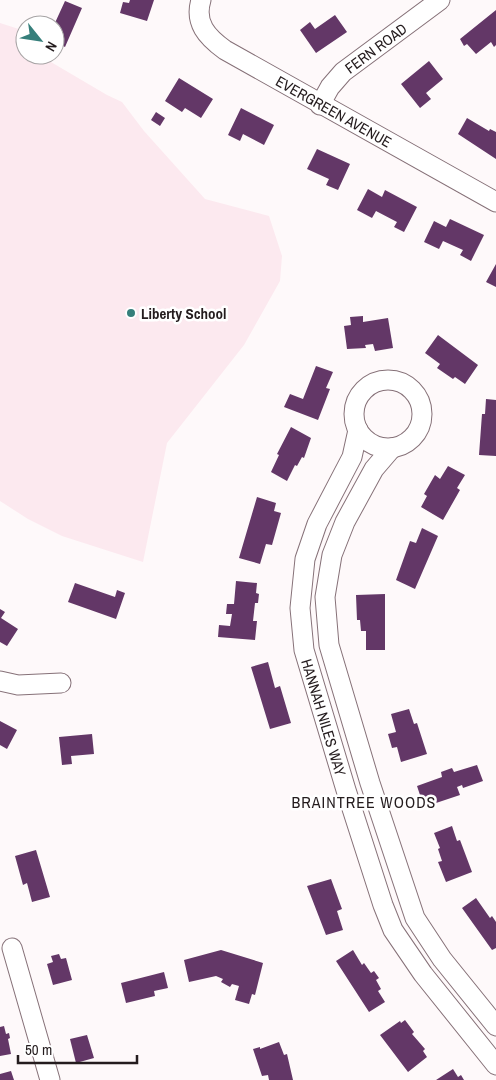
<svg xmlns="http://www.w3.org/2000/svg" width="496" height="1080" font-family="'Archivo Narrow',sans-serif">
<rect width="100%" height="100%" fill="#fef9fa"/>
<path fill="#fce9ef" d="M0 23 25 31V55H39L107 95 122 102 144 131 205 199 269 216 282 256 280 281 244 345 167 443 143 562 62 536 28 519 0 501Z"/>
<path fill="#633767" d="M130 0H154L147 21 120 13 123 2 129 3Z
M65 1 82 8 65 47 55 42 54 25Z
M496 10V45L494 47 491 42 476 54 467 44 464 46 460 39Z
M335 15 347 32 316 53 300 30 310 22 315 29Z
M429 61 443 79 426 93 431 99 420 108 401 84Z
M179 78 213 99 201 118 185 108 182 112 165 101Z
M241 108 274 125 264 145 243 134 240 141 228 135Z
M156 112 165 118 160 126 151 120Z
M467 118 489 131 490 129 496 132V159L458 134Z
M317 149 350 164 338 190 326 185 329 179 307 169Z
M368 189 382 197 385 190 417 207 404 232 394 227 397 222 376 211 372 218 357 210Z
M450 219 484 235 471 261 460 255 463 250 443 241 439 249 424 242 434 221 446 227Z
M496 264V287L486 282Z
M363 316V322L388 318 393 348 375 351 373 344 365 345 366 348 347 349 344 326 351 325 350 317Z
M438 335 478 365 465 384 455 377 453 379 437 368 440 364 425 353Z
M316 366 333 372 326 388 330 389 318 420 284 407 290 394 303 399Z
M486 399 496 400V456L479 455 482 414H485Z
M291 427 311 438 304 458 302 457 297 466 295 465 287 481 271 472 279 455 277 454Z
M448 466 465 475 457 488 460 490 443 520 421 507 427 496 424 494 435 475 440 479Z
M257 497 276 503 274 511 281 513 272 545 266 544 260 564 239 558Z
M422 528 438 536 415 589 396 580 410 541 416 543Z
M236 581 257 583 256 593 259 594 258 603H255L253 621H257L255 640 218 637 219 625 230 626 232 614H226L227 604H234Z
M75 583 115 597 117 590 125 593 116 619 68 602Z
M385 594V650H366V631H361L360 620H357L356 595Z
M0 609 5 612 1 618 18 629 7 646 0 642Z
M268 662 275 688 280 686 291 723 270 729 251 667Z
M409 709 414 724 417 723 427 754 401 762 397 747 392 748 388 734 396 732 391 714Z
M0 721 17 730 7 749 0 745Z
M92 734 94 754 71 756 72 764 62 765 59 737Z
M477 765 483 781 463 788 462 785 457 787 460 795 424 807 417 786 442 777 441 772 452 768 454 772Z
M452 826 457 841 460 840 472 872 446 882 438 862 442 861 438 849 440 848 434 833Z
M36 850 50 897 32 902 27 883 23 885 15 856Z
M331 879 342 909 337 911 343 930 326 935 307 886Z
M476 898 490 918 492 916 496 922V948L492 950 462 908Z
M221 950 263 963 255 995 252 994 249 1004 235 1000 239 986 232 984 230 987 221 982 223 979 216 976 189 982 184 960Z
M353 950 362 965 364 963 371 973 374 971 379 978 376 980 381 989 378 991 385 1002 369 1012 336 961Z
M59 954 61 959 66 958 72 980 53 985 47 964 53 962 51 956Z
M164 972 168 988 154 991 155 996 126 1003 121 983Z
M405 1020 414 1032 412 1034 425 1049 423 1051 427 1057 408 1072 380 1035 400 1021 401 1023Z
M4 1026 6 1034 9 1033 10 1038 8 1039 11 1054 0 1056V1027Z
M87 1035 94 1058 76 1063 70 1039Z
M279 1042 284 1055 287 1054 293 1080H269L268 1075 262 1076 253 1049 260 1047V1049Z
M453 1069 458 1077 461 1075 464 1080H436Z
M11 1071 14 1080H0V1074Z"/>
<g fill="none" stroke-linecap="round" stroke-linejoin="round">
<g stroke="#867178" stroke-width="21">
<g id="minor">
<path id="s1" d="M201 0C194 23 207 37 225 50L496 202"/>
<path id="s2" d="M320 105 330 87 343 72 440 0"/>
<circle cx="388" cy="414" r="34"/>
<path id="s3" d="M358 430 352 457 317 524 305 559 300 608 304 650 346 790 383 905 393 930 423 974 496 1065"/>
<path d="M392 448 374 469 345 522 332 555 325 597 329 645 370 783 415 918 442 959 496 1026"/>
<path d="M0 681 18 685 61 683"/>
<path d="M12 948 50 1080"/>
</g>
</g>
<use href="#minor" stroke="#fff" stroke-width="19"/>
</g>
<circle fill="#367f7b" stroke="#fff" stroke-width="2" cx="131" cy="313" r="5"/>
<g text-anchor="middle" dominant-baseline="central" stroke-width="5" stroke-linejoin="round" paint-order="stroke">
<g font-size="15" fill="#241c1e" stroke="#fff">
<text stroke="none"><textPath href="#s2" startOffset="81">FERN ROAD</textPath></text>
<text stroke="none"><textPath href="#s1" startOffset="185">EVERGREEN AVENUE</textPath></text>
<text stroke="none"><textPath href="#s3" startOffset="302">HANNAH NILES WAY</textPath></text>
</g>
<g font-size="15" font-weight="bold" fill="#241c1e" stroke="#fff" text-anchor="start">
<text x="141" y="313">Liberty School</text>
</g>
<g font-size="16" letter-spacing="1" fill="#241c1e" stroke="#fff">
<text x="364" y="802">BRAINTREE WOODS</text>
</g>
</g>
<g transform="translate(40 40) rotate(120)"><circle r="24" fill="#ffffff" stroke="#a7a4a5"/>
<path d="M0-4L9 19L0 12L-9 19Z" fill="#367f7b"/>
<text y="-8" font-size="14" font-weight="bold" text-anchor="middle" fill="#241c1e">N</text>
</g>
<path d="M18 1055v8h119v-8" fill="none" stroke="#241c1e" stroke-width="2.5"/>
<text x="25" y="1055" font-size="15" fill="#241c1e" stroke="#ffffff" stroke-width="4" paint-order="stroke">50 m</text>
</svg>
